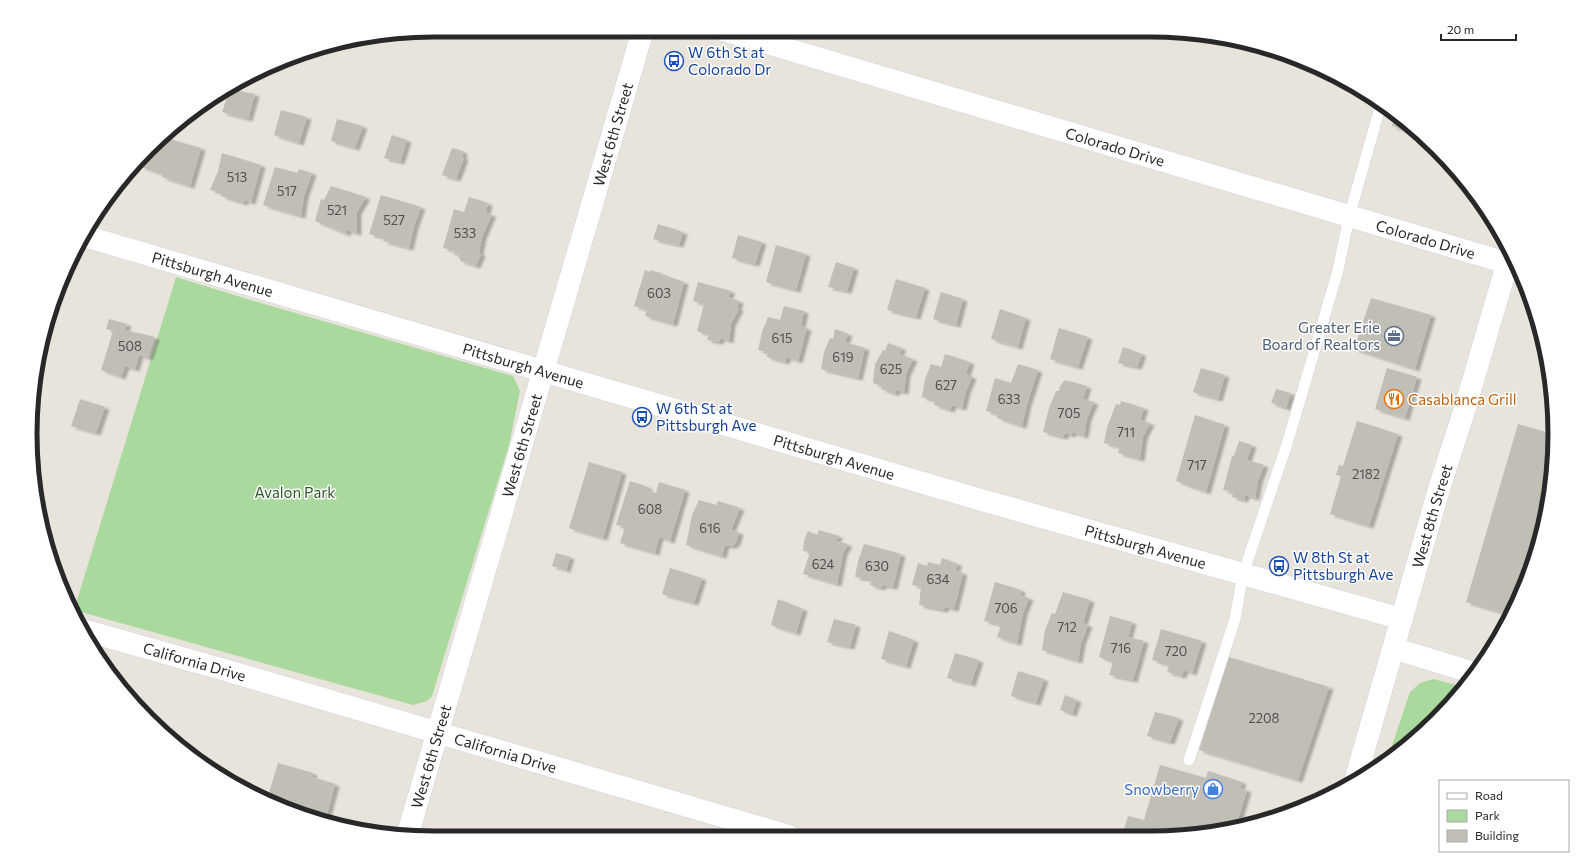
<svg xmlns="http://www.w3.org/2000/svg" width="1585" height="868" font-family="Commissioner,sans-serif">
<defs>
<filter id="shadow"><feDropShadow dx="4.5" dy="2.5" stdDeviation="1" flood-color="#0004"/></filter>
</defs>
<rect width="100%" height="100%" fill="#e8e4db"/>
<path fill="#aad99d" d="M176 277 247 299 513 376 520 391 509 445 432 696 427 701 413 705 74 610Z
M1433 679 1464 687 1455 701 1387 760 1410 692 1420 683Z"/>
<path fill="#c1beb6" filter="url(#shadow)" d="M230 89 255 94 248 119 222 112Z
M281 110 307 117 299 143 274 135Z
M1396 115 1417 130 1421 135 1392 126Z
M337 119 363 126 355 148 331 141Z
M392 135 407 140 400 162 384 158Z
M163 137 201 148 190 186 162 177 163 174 141 167 144 158 141 157Z
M452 148 463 151 462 157 464 158 456 179 442 175Z
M222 153 261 165 251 202 244 200 243 203 221 196 222 192 210 190 218 171Z
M275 167 297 173 299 169 312 173 304 196 301 216 263 205Z
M331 186 366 197 357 212V233L347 230 346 234 315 221 321 199 324 200Z
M381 195 421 207 414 226 409 248 383 241 385 238 369 234Z
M469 197 488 203 486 213 492 214 482 237 479 252 481 254 476 266 460 261V256L454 255 455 251 443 248 454 209 464 212Z
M658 224 683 232 679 245 653 239Z
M738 235 762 242 755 264 732 258Z
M776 245 806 254 796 290 766 282Z
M836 262 854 268 847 291 828 287Z
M645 270 650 272V270L661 273V274L684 282 673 324 645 316 647 310 634 306Z
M896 279 925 288 916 317 887 310Z
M698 282 731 291 728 297 739 301 737 308 739 309 731 324 729 341 720 338 719 342 707 340 709 335 697 331 704 304 693 301Z
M941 292 963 299 956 325 933 319Z
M1371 298 1431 315 1415 369 1354 349Z
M784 306 804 311 801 326 807 328 798 361 787 357 785 362 767 357 768 352 758 350 762 332 768 317 780 320Z
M1000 309 1026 318 1018 347 991 339Z
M109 319 127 324 125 330 155 337 148 358 139 355 135 369 125 366 121 377 101 370 113 331 106 329Z
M1059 328 1088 337 1078 367 1050 359Z
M835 329 848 334 845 342 865 348 858 378 821 369 824 352 830 338 833 339Z
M888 343 902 348 899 354 913 359 906 374 904 392 896 390 895 394 881 389 882 386 873 383 875 364 883 350 885 351Z
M1123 347 1142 354 1137 367 1118 363Z
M945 354 970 362 966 374 972 377 966 391 962 408 952 405 950 410 934 405 935 401 922 397 925 379 931 364 941 367Z
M1018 364 1038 370 1027 404 1022 426 997 418 998 414 986 411 995 378 1011 383Z
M1201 368 1225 375 1218 399 1193 392Z
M1387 368 1417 377 1405 418 1375 409Z
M1065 380 1087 386 1083 399 1094 402 1087 418 1084 436 1072 432 1071 435 1065 433 1063 437 1043 432 1049 408 1056 391H1059L1060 386Z
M1276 389 1291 393 1286 408 1271 403Z
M80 399 105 407 96 433 71 426Z
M1121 401 1144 408 1140 420 1150 423 1143 437 1140 459 1118 453 1120 447 1104 443 1107 427 1116 404 1120 405Z
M1195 415 1225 425 1206 492 1176 481Z
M1357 421 1398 434 1369 526 1330 514 1341 476 1336 475 1339 465 1343 466Z
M1518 424 1553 434 1552 487 1534 564 1510 615 1466 602Z
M1239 441 1252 445 1247 460 1264 465 1258 481 1255 498 1245 495 1244 500 1232 497 1233 492 1223 490 1232 456H1234Z
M589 462 622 472 603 538 569 528Z
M630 481 648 487 647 490 656 493 659 482 685 490 670 541 659 537 655 553 620 543 625 527 616 525Z
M699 500 716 505 718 501 740 508 731 530 739 532 736 543 732 546 725 545 722 556 686 545 692 515Z
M819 530 839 536 835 541 848 544 843 553 837 584 803 574 810 552 803 551 804 541 808 531 817 535Z
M864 544 901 554 893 587 882 585 881 588 870 585 872 580 855 577 858 561Z
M556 553 570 557 566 570 552 566Z
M942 558 958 564 955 570 963 573 954 609 945 607 943 610 919 605 921 587 912 585 918 563 927 566 928 562 940 565Z
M670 568 702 578 694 603 662 594Z
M995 582 1021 590 1020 595 1029 598 1023 613 1017 643 997 637 1001 625 984 621Z
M1063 592 1090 600 1083 623 1088 625 1081 643 1078 661 1042 650 1045 630 1052 613 1055 614Z
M778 599 803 609 796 633 771 625Z
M1110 616 1132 622 1128 637 1144 641 1133 680 1109 675 1113 662 1099 657Z
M834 619 856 625 850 647 827 642Z
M1161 629 1202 641 1192 673 1184 670 1182 676 1167 672 1169 665 1152 660Z
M889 631 914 640 906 666 881 659Z
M955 653 979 660 971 684 947 678Z
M1229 657 1329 687 1298 780 1199 750Z
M1018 671 1044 679 1036 703 1011 696Z
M1065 695 1077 700 1072 714 1060 710Z
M1155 712 1179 718 1170 742 1147 736Z
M278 763 313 773 312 777 335 784 325 822 267 799Z
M1160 765 1206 778 1208 771 1242 782 1240 788 1247 790 1236 826 1204 835H1145L1124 829 1128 816 1144 820Z"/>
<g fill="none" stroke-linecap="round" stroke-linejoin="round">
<g stroke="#d0d1df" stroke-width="12">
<path id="service" d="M1189 760 1235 619 1243 574 1287 444 1312 359 1338 270 1349 217 1381 104"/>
</g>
<g stroke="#d0d1df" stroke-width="23">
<g id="minor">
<path id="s1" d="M723 30 1507 263"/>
<path id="s2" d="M84 236 971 497 1402 619"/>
<path id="s3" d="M83 630 225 670 789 836"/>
</g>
</g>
<g stroke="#d0d1df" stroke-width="23">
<g id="tertiary">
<path d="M1393 648 1474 673"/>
<path id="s4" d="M407 837 643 30"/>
</g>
</g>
<g stroke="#d0d1df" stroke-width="23">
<g id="secondary">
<path id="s5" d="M1355 781 1439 489 1465 408 1511 251"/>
</g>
</g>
<use href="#service" stroke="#fff" stroke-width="11"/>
<use href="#minor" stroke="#fff" stroke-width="22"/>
<use href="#tertiary" stroke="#fff" stroke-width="22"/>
<use href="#secondary" stroke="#fff" stroke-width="22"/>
</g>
<defs>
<g id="bus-ring" transform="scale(1)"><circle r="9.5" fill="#fff" stroke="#1a4fb4" stroke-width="1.5"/><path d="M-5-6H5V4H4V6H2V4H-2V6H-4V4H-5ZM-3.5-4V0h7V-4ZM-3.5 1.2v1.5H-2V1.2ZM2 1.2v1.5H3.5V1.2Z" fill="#1a4fb4"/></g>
<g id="office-ring" transform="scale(1)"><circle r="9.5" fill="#fff" stroke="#5c6f8a" stroke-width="1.5"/><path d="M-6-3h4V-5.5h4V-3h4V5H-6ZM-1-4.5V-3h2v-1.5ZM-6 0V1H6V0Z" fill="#5c6f8a"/></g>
<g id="restaurant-ring" transform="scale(1)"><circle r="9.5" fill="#fff" stroke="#e8710a" stroke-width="1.5"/><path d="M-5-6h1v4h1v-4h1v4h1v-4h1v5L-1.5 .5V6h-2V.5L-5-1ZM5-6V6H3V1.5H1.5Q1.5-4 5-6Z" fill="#e8710a"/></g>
<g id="shop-ring" transform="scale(1)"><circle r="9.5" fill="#fff" stroke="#3f7fe0" stroke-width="1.5"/><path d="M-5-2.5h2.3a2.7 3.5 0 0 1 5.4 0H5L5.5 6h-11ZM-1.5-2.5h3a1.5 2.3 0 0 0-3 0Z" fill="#3f7fe0"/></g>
</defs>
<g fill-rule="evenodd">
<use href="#bus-ring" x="674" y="61"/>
<use href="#office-ring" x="1394" y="336"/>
<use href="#restaurant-ring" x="1394" y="399"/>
<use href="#bus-ring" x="642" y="417"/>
<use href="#bus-ring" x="1279" y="566"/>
<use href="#shop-ring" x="1213" y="789"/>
</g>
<g text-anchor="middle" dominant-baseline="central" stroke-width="3" stroke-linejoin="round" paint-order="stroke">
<g font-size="13" fill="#4e4e4c">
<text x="237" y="177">513</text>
<text x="287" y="191">517</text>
<text x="337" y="210">521</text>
<text x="394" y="220">527</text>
<text x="465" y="233">533</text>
<text x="659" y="293">603</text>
<text x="782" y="338">615</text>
<text x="130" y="346">508</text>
<text x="843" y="357">619</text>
<text x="891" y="369">625</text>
<text x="946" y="385">627</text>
<text x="1009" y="399">633</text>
<text x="1069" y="413">705</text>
<text x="1126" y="432">711</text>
<text x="1197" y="465">717</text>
<text x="1366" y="474">2182</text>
<text x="650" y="509">608</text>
<text x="710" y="528">616</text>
<text x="823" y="564">624</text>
<text x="877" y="566">630</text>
<text x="938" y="579">634</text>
<text x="1006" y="608">706</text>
<text x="1067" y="627">712</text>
<text x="1121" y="648">716</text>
<text x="1176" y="651">720</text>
<text x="1264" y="718">2208</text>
</g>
<g font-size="15" fill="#164399" stroke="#fff" text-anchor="start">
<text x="688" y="52">W 6th St at<tspan x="688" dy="17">Colorado Dr</tspan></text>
<text x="656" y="408">W 6th St at<tspan x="656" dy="17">Pittsburgh Ave</tspan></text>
<text x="1293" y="557">W 8th St at<tspan x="1293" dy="17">Pittsburgh Ave</tspan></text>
</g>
<g font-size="15" fill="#282828" stroke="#fff">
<text stroke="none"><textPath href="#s4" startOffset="732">West 6th Street</textPath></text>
<text stroke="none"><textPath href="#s1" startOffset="409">Colorado Drive</textPath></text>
<text stroke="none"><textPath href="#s1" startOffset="733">Colorado Drive</textPath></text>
<text stroke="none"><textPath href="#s2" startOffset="134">Pittsburgh Avenue</textPath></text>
<text stroke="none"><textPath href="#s2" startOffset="458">Pittsburgh Avenue</textPath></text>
<text stroke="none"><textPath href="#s4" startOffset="408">West 6th Street</textPath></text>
<text stroke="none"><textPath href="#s2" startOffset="782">Pittsburgh Avenue</textPath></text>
<text stroke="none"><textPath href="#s5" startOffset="276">West 8th Street</textPath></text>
<text stroke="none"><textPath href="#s2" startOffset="1106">Pittsburgh Avenue</textPath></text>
<text stroke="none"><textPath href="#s3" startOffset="116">California Drive</textPath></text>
<text stroke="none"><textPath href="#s3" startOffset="440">California Drive</textPath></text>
<text stroke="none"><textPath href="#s4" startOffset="84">West 6th Street</textPath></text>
</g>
<g font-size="15" fill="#4e5e75" stroke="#fff" text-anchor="end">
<text x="1380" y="327">Greater Erie<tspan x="1380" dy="17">Board of Realtors</tspan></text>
</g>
<g font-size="15" fill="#c56008" stroke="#fff" text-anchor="start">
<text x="1408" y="399">Casablanca Grill</text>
</g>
<g font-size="15" fill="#265a22" stroke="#fff">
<text x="295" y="492">Avalon Park</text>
</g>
<g font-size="15" fill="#366cbe" stroke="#fff" text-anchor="end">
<text x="1199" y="789">Snowberry</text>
</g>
</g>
<path d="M0 0H1585V868H0ZM434 37H1151A397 397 0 0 1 1548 434V434A397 397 0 0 1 1151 831H434A397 397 0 0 1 37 434V434A397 397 0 0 1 434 37Z" fill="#fff" fill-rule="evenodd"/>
<path fill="none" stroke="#282828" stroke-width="5" d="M434 37H1151A397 397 0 0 1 1548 434V434A397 397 0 0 1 1151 831H434A397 397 0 0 1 37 434V434A397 397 0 0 1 434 37Z"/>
<rect x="1439" y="780" width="130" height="72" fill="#ffffff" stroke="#a9a9a9"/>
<rect x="1447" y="793" width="20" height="6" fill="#ffffff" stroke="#a9a9a9"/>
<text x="1475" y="800" font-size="12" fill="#282828">Road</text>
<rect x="1447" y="810" width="20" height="12" fill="#aad99d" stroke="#a9a9a9"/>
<text x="1475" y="820" font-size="12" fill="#282828">Park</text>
<rect x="1447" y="830" width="20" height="12" fill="#c1beb6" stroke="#a9a9a9"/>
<text x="1475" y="840" font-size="12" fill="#282828">Building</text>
<path d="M1441 34v6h75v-6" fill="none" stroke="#282828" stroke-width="2"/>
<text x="1447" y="34" font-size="12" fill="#282828" stroke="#ffffff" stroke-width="3" paint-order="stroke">20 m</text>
</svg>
